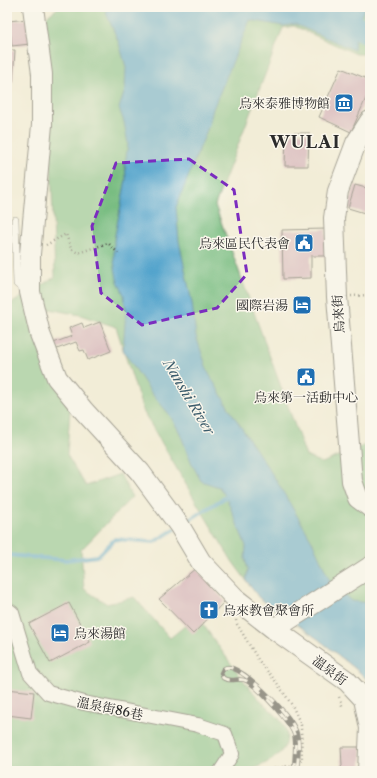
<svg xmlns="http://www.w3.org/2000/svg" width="377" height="778" font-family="'Libre Caslon Text','Noto Serif TC',serif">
<rect width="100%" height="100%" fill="#fbf7ec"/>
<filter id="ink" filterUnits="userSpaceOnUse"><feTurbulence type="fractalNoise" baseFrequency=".025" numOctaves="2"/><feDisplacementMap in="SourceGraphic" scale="8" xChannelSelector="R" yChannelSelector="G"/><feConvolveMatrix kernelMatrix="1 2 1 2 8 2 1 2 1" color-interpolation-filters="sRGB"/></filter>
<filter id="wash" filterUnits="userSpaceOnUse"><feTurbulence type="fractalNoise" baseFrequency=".012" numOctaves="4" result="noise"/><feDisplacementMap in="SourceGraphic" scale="16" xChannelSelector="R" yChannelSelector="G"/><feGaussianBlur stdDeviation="0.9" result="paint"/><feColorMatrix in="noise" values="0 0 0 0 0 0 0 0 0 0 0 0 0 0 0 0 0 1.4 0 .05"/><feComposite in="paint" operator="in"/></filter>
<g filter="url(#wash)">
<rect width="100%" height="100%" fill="#f2edd7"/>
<path fill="#77bc80" stroke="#517456" d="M59 7H370V54H356L294 26 283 28 215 205 306 456 322 463 370 443V682L357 670 318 639 259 598 232 561 195 500 143 411 116 327 80 315 49 309 35 332 71 395 67 455 86 486 120 474 132 497 81 550 84 589 107 604 134 597 170 638 197 616C219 646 239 678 264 704 273 713 286 722 287 736 288 755 261 767 246 771H7V302L12 303 55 277 46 17Z"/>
<path fill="#51a3cc" stroke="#3e677c" d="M107 7H364L365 8 356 26 354 50 295 24 283 26 250 20 213 109 209 125 176 207 179 241 192 303 196 336 208 372 230 410 276 480 312 541 330 581 351 601 370 603V682L357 670 318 639 259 598 246 580 248 570 245 559 246 546 226 497 219 487 201 481 192 464 179 431 169 414 152 394 123 350 126 310 124 295 117 279 114 261V240L126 179 125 164 128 144 124 122 119 108 125 90 126 67 119 43 106 13Z"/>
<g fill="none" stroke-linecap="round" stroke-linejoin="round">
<path stroke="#51a3cc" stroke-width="4" d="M184 523 229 495
M7 555 66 560 98 556 115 539 154 542 175 529"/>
<path stroke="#51a3cc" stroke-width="23" d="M312 7 370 33"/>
</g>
<g id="blocks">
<path fill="#c795af" d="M27 19 30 44 12 46 9 21Z
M7 50H15L13 82 7 81Z
M341 68 370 80V89L351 132 319 117Z
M286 133H309L308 166H285Z
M7 152H11L8 203H7Z
M355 185 370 189V208L368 214 348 208Z
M326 229 327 256H311V278L283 279 282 230Z
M100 322 111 351 88 360 84 350 80 351 76 342 54 350 51 344 72 336 69 328 82 323 84 328Z
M196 568 225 601 193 634 159 599Z
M69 603 90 642 50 663 29 624Z
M7 689 34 692 31 718 7 715Z
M341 747H362L361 771H337L342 766Z"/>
</g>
</g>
<g filter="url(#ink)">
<use href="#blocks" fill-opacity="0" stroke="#494845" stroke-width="1"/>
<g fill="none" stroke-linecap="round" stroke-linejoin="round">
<g stroke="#494845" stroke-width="8">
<path id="lane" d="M15 220 17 284 27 292"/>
</g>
<g stroke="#494845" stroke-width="16">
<path id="street" d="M7 609 12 613 30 673 48 693 84 703 198 725 225 734 232 754 221 771"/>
</g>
<g stroke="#494845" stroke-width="22">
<path id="secondary" d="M33 7 42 74V125L30 254V292L40 334 57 378 84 411 140 472 179 525 201 562 237 600 274 629 347 681 364 699 370 728 368 771
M370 121 356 143 338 191 334 218 337 297 352 481 358 498 370 507
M274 629 370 567"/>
</g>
<path stroke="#494845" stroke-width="2.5" stroke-dasharray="1 3" stroke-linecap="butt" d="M46 245 66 234 71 249 78 253 108 243 118 253
M351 296 370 295
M236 620 237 624 259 661 277 683 292 705 301 725 302 760 294 765 272 769V771
M339 697 343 708"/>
<use href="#lane" stroke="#fff" stroke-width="7"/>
<use href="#street" stroke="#fff" stroke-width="14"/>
<use href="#secondary" stroke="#fff" stroke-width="20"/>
<g stroke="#2b2b2b" stroke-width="4.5">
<path id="rail" d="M294 771C294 759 297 745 294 734 290 722 258 687 247 681 239 677 231 683 223 678L221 673 223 669C226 667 229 667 232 668 249 674 293 716 297 734 300 745 298 759 297 771"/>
</g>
<use href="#rail" stroke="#fbf7ec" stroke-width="3" stroke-dasharray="9" stroke-linecap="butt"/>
</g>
</g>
<path d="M0 0H377V778H0ZM189 159 234 190 247 274 217 308 142 325 101 293 92 226 116 163Z" fill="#f2edd7" fill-opacity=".55" fill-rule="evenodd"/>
<path fill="none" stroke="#7b2cbf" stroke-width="3" stroke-dasharray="8 5" stroke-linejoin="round" d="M189 159 234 190 247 274 217 308 142 325 101 293 92 226 116 163Z"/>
<defs>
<g id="museum-square" transform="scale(1)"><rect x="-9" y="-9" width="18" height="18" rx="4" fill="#1f6fb2" stroke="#fbf7ec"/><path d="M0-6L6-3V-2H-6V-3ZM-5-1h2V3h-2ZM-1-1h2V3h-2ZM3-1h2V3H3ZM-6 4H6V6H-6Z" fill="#fff"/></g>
<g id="civic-square" transform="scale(1)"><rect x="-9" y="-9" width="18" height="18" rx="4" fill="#1f6fb2" stroke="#fbf7ec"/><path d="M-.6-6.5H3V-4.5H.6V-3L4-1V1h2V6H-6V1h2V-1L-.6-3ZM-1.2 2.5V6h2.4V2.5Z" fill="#fff"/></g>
<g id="hotel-square" transform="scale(1)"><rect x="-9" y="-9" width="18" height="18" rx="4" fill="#1f6fb2" stroke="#fbf7ec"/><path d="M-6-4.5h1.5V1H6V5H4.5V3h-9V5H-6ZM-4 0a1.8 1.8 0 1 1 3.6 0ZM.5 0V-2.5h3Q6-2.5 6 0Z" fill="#fff"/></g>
<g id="church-square" transform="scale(1)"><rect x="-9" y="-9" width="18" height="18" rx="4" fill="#1f6fb2" stroke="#fbf7ec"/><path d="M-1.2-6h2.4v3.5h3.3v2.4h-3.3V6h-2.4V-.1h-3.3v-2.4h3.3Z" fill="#fff"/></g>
</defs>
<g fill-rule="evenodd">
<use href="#museum-square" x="344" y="103"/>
<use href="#civic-square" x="304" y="243"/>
<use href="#hotel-square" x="302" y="305"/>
<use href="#civic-square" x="306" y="377"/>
<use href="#church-square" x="209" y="610"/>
<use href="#hotel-square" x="60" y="633"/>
</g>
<g text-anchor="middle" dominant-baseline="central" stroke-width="3" stroke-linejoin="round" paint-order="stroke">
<g font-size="13" fill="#2b2b2b" stroke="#fbf7ec" text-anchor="end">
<text x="330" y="103">烏來泰雅博物館</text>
<text x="290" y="243">烏來區民代表會</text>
<text x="288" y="305">國際岩湯</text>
<text x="306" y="397" text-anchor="middle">烏來第一活動中心</text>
<text x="223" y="610" text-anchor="start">烏來教會聚會所</text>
<text x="74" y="633" text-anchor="start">烏來湯館</text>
</g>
<g font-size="13" fill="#2b2b2b" stroke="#fbf7ec">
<text transform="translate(338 314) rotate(-94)">烏來街</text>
<text transform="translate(330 670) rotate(37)">溫泉街</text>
<text transform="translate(110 708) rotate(12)">溫泉街86巷</text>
</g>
<g font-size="14" font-style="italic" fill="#3a5b6b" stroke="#fbf7ec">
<text transform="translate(189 397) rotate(59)">Nanshi River</text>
</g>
<g font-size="17" font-weight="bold" letter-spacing="1" fill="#2b2b2b" stroke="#fbf7ec">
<text x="305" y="142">WULAI</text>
</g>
</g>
<rect width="377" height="778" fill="none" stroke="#fbf7ec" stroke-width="24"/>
</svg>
